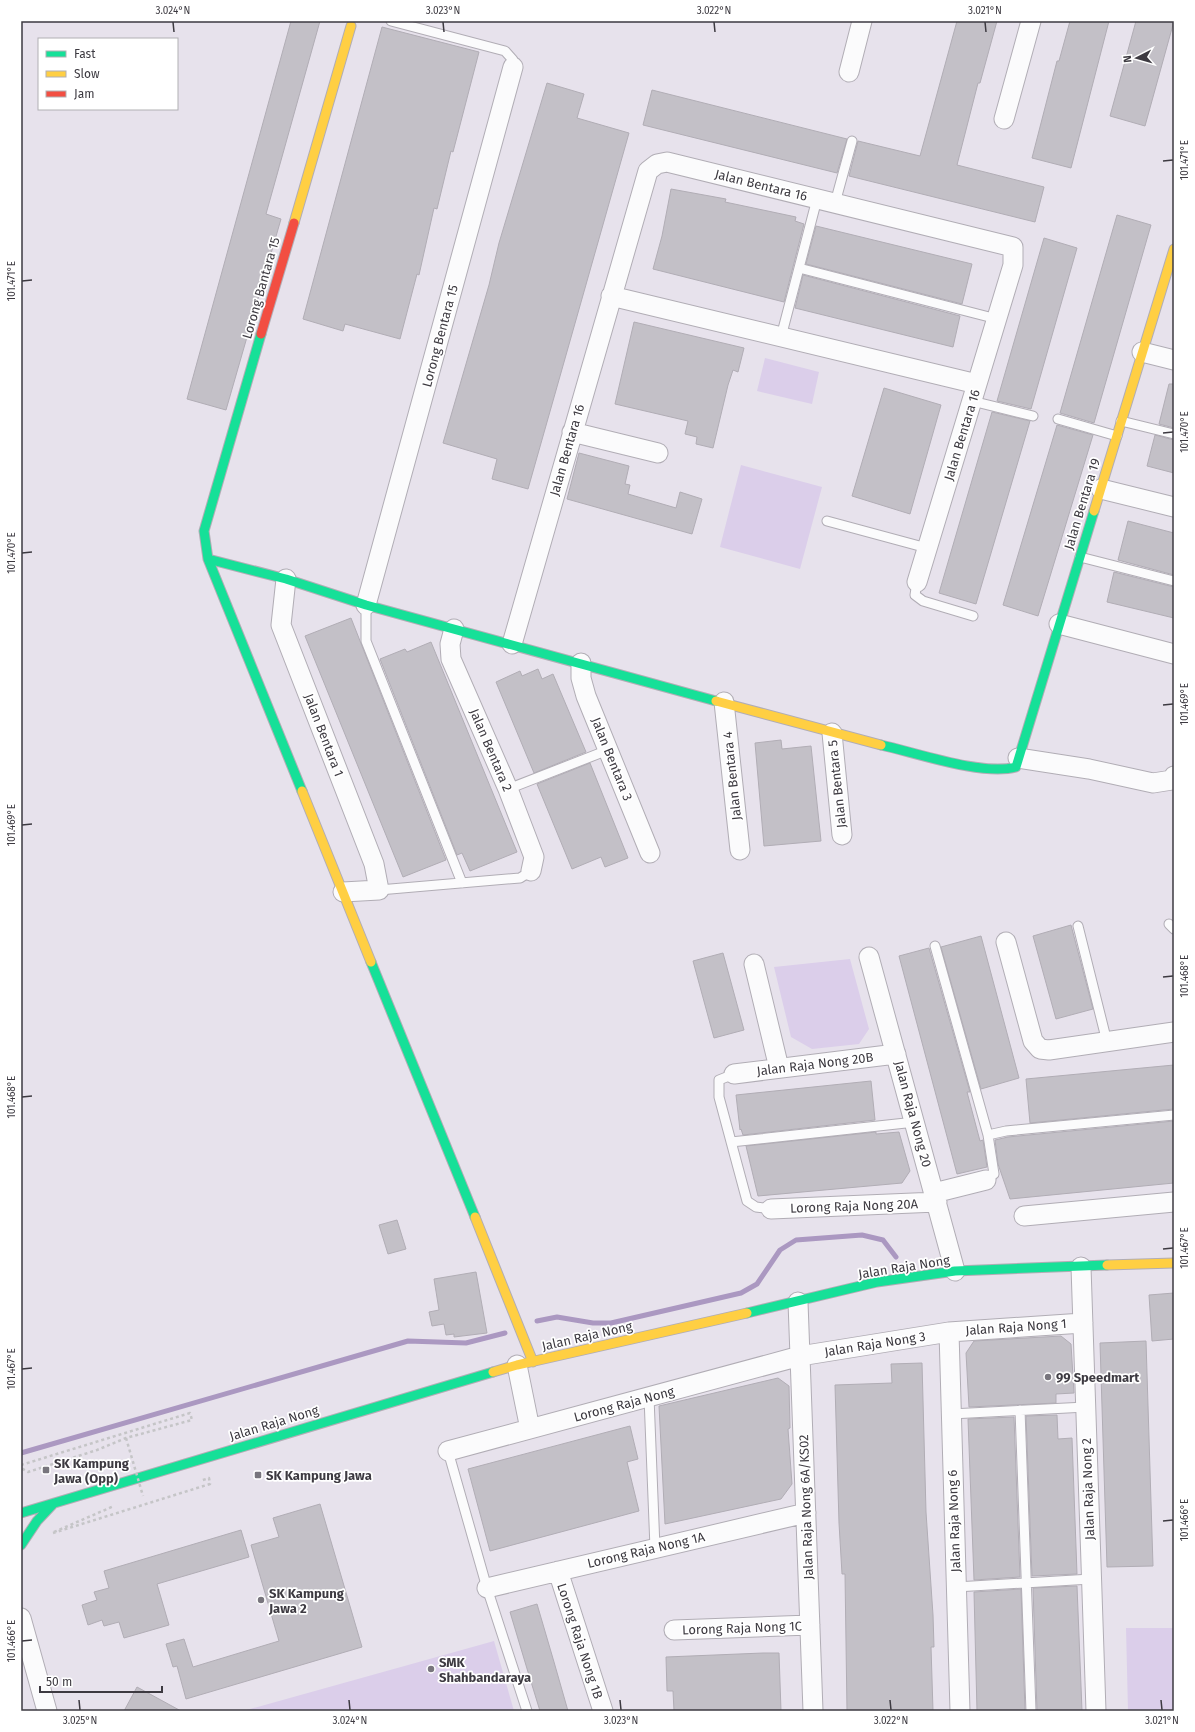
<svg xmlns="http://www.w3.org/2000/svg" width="1195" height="1732" font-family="'Fira Sans',sans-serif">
<rect width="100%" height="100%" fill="#e7e2ec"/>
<path fill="#dbceea" d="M765 358 819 372 812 404 757 391Z
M741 465 822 487 800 569 720 547Z
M850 959 869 1029 859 1044 812 1049 791 1037 774 967Z
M1126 1628H1174V1711H1128Z
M494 1641 514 1711H243Z"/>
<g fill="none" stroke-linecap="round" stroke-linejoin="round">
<path stroke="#ab98c1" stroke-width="5" d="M537 1321 557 1317 593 1323H611L741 1293 757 1284 780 1250 796 1240 862 1235 883 1240 896 1257
M21 1453 408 1341 466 1343 505 1333"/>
</g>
<path fill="#c3c0c7" stroke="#b1adb5" d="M291 21H320L266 214 281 219 226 410 187 399Z
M957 21H997L980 83H978L957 165 1044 187 1035 222 849 176 858 141 920 156Z
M1070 21H1109L1071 168 1032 158 1057 61H1059Z
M1136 21H1174L1145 126 1110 116Z
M382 27 479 52 453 152 451 151 437 209 434 208 419 275 417 274 400 339 345 324 343 331 303 319Z
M547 83 584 94 577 118 629 133 528 489 492 479 497 459 443 443 489 285 499 243Z
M652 90 847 139 837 173 643 125Z
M671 189 726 199 725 202 796 217 795 221 804 224 784 302 653 269 662 236Z
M1117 215 1151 225 1094 423 1060 413Z
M816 226 972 264 962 304 806 264Z
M1044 238 1077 248 1031 409 997 401Z
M803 275 960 316 953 347 795 308Z
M634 322 744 348 738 372 733 370 728 385 713 448 696 444 697 437 685 434 688 421 615 404Z
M1169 384H1174V428L1159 424Z
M884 388 941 405 910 514 852 496Z
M992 412 1030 421 976 604 939 593Z
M1057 425 1093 435 1038 616 1003 605Z
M1155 435 1174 440V473L1147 466Z
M579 453 629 466 625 484 630 485 628 494 676 508 680 492 702 499 692 534 567 499Z
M1128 521 1174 533V575L1118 560Z
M1114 572 1174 587V618L1107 602Z
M351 618 446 860 403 877 305 636Z
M431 642 517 852 470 871 462 853 457 855 380 659 405 649 407 652Z
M538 669 542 679 553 674 586 752 534 773 496 682 520 671 522 676Z
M781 740 782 749 811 746 821 841 764 846 755 743Z
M590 763 628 858 605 867 601 857 572 869 537 784Z
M1071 925 1093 1009 1056 1019 1033 936Z
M981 936 1019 1078 981 1089 941 947Z
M929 948 970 1092H967L980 1141 983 1140 987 1167 957 1174 899 956Z
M723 953 744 1030 714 1038 693 961Z
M1174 1065V1109L1030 1123 1026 1079Z
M871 1081 875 1120 743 1135 741 1129 740 1130 736 1095Z
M1174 1121V1183L1010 1199 998 1164 995 1140 1008 1137Z
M876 1132V1134L899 1132 910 1171 902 1183 758 1196 746 1146Z
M397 1220 406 1249 388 1254 379 1225Z
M476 1272 487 1333 454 1337V1334L446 1335 444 1324 432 1326 429 1312 439 1310 434 1279Z
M1174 1293V1339L1152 1341 1149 1295Z
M1061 1336 1071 1344 1074 1393 1056 1394V1403L969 1407 966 1353 974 1341Z
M1146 1341 1153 1566 1107 1567 1100 1343Z
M922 1363 926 1512 933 1615 934 1647H931L933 1711H847L845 1574H842L839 1523 835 1385 892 1383 891 1364Z
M778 1378 789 1386 790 1428 788 1429 792 1484 781 1499 665 1524 659 1406Z
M1057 1415 1058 1439 1072 1438 1077 1574 1032 1576 1026 1416Z
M1014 1417 1020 1577 974 1580 968 1419Z
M630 1426 638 1459 627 1462 639 1511 490 1551 468 1469Z
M320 1504 362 1647 186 1699 177 1666 173 1667 166 1644 184 1639 193 1667 279 1641 251 1545 279 1537 273 1518Z
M241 1530 249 1557 157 1584 169 1625 124 1638 119 1622 104 1626 102 1620 88 1625 82 1605 97 1600 94 1592 109 1588 104 1571Z
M1077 1586 1082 1711H1037L1033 1588Z
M1021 1589 1025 1711H977L974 1592Z
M537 1604 554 1662 568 1711H540L528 1672 510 1612Z
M763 1653H779L781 1711H674L673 1691H667L666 1657Z
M137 1687 181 1711H124Z"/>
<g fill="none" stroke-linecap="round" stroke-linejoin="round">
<g stroke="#b1adb5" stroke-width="11">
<path id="lane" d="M391 21 505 51 513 60V67
M835 203 852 141
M799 268 997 319
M781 337 817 199
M972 401 1033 416
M1058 419 1117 436
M1121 421 1174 434
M827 521 927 548
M1080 557 1174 581
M917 582 915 595 923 601 973 616
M366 605V641L462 883
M508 789 608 750
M379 890 520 878 531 871
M1169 924 1174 929
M1078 926 1107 1042
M935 946 988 1135 994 1174 986 1180
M734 1074 719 1080V1097L747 1201 756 1207 771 1209
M988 1135 1006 1131 1174 1115
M731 1142 915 1122
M649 1397 655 1548
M1020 1410 1031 1711
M951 1414 1086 1407
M448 1451 487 1588 527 1711
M956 1587 1091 1579"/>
</g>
<g stroke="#b1adb5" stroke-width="21">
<path id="street" d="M849 72 862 21
M1004 119 1031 21
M611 296 977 384
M1142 352 1174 360
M572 432 658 453
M1101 489 1174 507
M286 579 281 625 374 864 379 890 343 892
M366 605 513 67
M1059 624 1174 654
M454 629 450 644 451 659 508 789 534 857 531 871
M512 644 648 171 657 164 667 162 1013 247V265L917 582
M581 663V678L586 696 650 853
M724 702 740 850
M832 733 842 835
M1018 758 1089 769 1153 783 1172 780 1174 776
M1006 942 1033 1041 1040 1049 1049 1050 1174 1032
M869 957 955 1271
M754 964 779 1068
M734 1074 896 1054
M934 1193 986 1180
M771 1209 937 1202
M1024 1216 1174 1202
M1081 1267 1096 1711
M798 1302 813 1711
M949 1332 960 1711
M517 1365 530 1429
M448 1451 800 1356 949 1332 1083 1323
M558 1571 603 1711
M487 1588 806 1513
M21 1618 47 1711
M674 1630 810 1625"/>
</g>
<g stroke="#b1adb5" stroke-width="11">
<path id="fast" d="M261 334 204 531 208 559 302 791
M208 559 286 579 366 605 716 701
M881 745C917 753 982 776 1016 767L1094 511
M371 962 475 1217
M747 1313 877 1282 955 1271 1107 1265
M21 1513 493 1372
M21 1545 37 1521 54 1503"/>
</g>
<g stroke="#b1adb5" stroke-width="11">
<path id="slow" d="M294 223 351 26
M1094 511 1174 249
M716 701 881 745
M302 791 371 962
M475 1217 533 1362
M1107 1265 1174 1263
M493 1372 517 1365 747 1313"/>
</g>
<g stroke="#b1adb5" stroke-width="11">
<path id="jam" d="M261 334 294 223"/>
</g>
<path stroke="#c5c5c7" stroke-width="2.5" stroke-dasharray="3 3" stroke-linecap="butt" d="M21 1465 190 1413 192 1420 126 1438 97 1450 28 1472 21 1468
M54 1532 114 1506
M53 1533 210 1484 209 1478 200 1481"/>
<use href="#lane" stroke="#fbfbfc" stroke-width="9"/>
<use href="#street" stroke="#fbfbfc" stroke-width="19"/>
<use href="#fast" stroke="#16e098" stroke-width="9"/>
<use href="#slow" stroke="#ffcf43" stroke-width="9"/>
<use href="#jam" stroke="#f24e42" stroke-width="9"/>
<path stroke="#c5c5c7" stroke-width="2.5" stroke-dasharray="3 3" stroke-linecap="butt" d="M126 1438 143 1496"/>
</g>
<path fill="none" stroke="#3d3a41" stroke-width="1.5" d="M173 22 174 32M443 22 444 32M714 22 715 32M985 22 986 32M1163 161 1173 160M22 281 32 280M1163 433 1173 432M22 553 32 552M1163 705 1173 704M22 825 32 824M1163 977 1173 976M22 1097 32 1096M1163 1249 1173 1248M22 1369 32 1368M1163 1521 1173 1520M22 1641 32 1640M79 1700 80 1710M349 1700 350 1710M620 1700 621 1710M890 1700 891 1710M1161 1700 1162 1710"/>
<g fill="#78757d" stroke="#fff" stroke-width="1.5">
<circle cx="1048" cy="1377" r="4"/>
<rect x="42" y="1466" width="8" height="8" rx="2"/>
<rect x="254" y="1471" width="8" height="8" rx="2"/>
<circle cx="261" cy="1600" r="4"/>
<circle cx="431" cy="1669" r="4"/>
</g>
<g text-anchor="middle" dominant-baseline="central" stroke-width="3.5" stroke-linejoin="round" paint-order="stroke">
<g font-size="13" fill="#3d3a41" stroke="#fff">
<text transform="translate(761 185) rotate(14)">Jalan Bentara 16</text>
<text transform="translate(261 288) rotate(-74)">Lorong Bantara 15</text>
<text transform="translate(440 336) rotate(-75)">Lorong Bentara 15</text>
<text transform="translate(962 435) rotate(-73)">Jalan Bentara 16</text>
<text transform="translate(567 450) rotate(-74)">Jalan Bentara 16</text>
<text transform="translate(1082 504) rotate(-73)">Jalan Bentara 19</text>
<text transform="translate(324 735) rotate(69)">Jalan Bentara 1</text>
<text transform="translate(491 750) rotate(67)">Jalan Bentara 2</text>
<text transform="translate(612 759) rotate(68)">Jalan Bentara 3</text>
<text transform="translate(732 776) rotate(-96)">Jalan Bentara 4</text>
<text transform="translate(837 784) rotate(-96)">Jalan Bentara 5</text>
<text transform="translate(815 1064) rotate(-7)">Jalan Raja Nong 20B</text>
<text transform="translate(913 1114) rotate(75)">Jalan Raja Nong 20</text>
<text transform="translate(854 1206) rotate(-2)">Lorong Raja Nong 20A</text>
<text transform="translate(904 1267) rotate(-9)">Jalan Raja Nong</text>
<text transform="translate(1016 1327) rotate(-4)">Jalan Raja Nong 1</text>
<text transform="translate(587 1336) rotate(-13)">Jalan Raja Nong</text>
<text transform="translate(875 1344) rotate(-9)">Jalan Raja Nong 3</text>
<text transform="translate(624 1404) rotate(-15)">Lorong Raja Nong</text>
<text transform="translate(274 1423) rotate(-17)">Jalan Raja Nong</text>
<text transform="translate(1088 1489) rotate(-92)">Jalan Raja Nong 2</text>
<text transform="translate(806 1507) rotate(-92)">Jalan Raja Nong 6A/KS02</text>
<text transform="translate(954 1521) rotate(-92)">Jalan Raja Nong 6</text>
<text transform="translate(646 1550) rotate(-13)">Lorong Raja Nong 1A</text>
<text transform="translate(742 1628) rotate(-2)">Lorong Raja Nong 1C</text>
<text transform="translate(580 1641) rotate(72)">Lorong Raja Nong 1B</text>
</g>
<g font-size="13" font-weight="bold" fill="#3d3a41" stroke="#fff" text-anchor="start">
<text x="1056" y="1377">99 Speedmart</text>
<text x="54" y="1463">SK Kampung<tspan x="54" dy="15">Jawa (Opp)</tspan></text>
<text x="266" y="1475">SK Kampung Jawa</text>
<text x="269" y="1593">SK Kampung<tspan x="269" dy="15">Jawa 2</tspan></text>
<text x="439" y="1662">SMK<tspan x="439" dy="15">Shahbandaraya</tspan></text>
</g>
</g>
<rect width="1195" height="1732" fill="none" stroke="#ffffff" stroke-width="44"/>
<rect x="38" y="38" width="140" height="72" fill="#ffffff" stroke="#b1b0b3"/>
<rect x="46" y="51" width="20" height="6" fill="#16e098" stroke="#b1b0b3"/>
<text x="74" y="58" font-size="12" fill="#3d3a41">Fast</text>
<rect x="46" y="71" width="20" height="6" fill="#ffcf43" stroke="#b1b0b3"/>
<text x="74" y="78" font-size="12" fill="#3d3a41">Slow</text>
<rect x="46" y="91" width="20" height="6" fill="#f24e42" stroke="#b1b0b3"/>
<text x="74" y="98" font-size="12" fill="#3d3a41">Jam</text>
<g transform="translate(1137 58) rotate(264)" stroke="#ffffff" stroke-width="3" paint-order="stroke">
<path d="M0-3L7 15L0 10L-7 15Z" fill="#3d3a41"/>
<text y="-6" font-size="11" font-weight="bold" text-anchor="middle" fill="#3d3a41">N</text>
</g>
<path d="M40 1686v6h122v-6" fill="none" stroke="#3d3a41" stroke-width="2"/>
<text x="46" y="1686" font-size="12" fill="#3d3a41" stroke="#ffffff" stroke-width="3" paint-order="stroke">50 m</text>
<rect x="22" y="22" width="1151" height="1688" fill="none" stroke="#3d3a41" stroke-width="1.5"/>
<g font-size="10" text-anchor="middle" fill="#3d3a41">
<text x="173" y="14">3.024°N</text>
<text x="443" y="14">3.023°N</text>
<text x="714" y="14">3.022°N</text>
<text x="985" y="14">3.021°N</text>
<text transform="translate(1184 160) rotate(-90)" y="4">101.471°E</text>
<text transform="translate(11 281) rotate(-90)" y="4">101.471°E</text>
<text transform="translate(1184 432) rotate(-90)" y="4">101.470°E</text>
<text transform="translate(11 553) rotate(-90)" y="4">101.470°E</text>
<text transform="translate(1184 704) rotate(-90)" y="4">101.469°E</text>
<text transform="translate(11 825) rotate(-90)" y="4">101.469°E</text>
<text transform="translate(1184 976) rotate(-90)" y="4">101.468°E</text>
<text transform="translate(11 1097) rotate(-90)" y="4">101.468°E</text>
<text transform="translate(1184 1248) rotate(-90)" y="4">101.467°E</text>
<text transform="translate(11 1369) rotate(-90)" y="4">101.467°E</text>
<text transform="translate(1184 1520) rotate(-90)" y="4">101.466°E</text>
<text transform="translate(11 1641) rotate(-90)" y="4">101.466°E</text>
<text x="80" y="1724">3.025°N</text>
<text x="350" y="1724">3.024°N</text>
<text x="621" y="1724">3.023°N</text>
<text x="891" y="1724">3.022°N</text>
<text x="1162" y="1724">3.021°N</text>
</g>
</svg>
